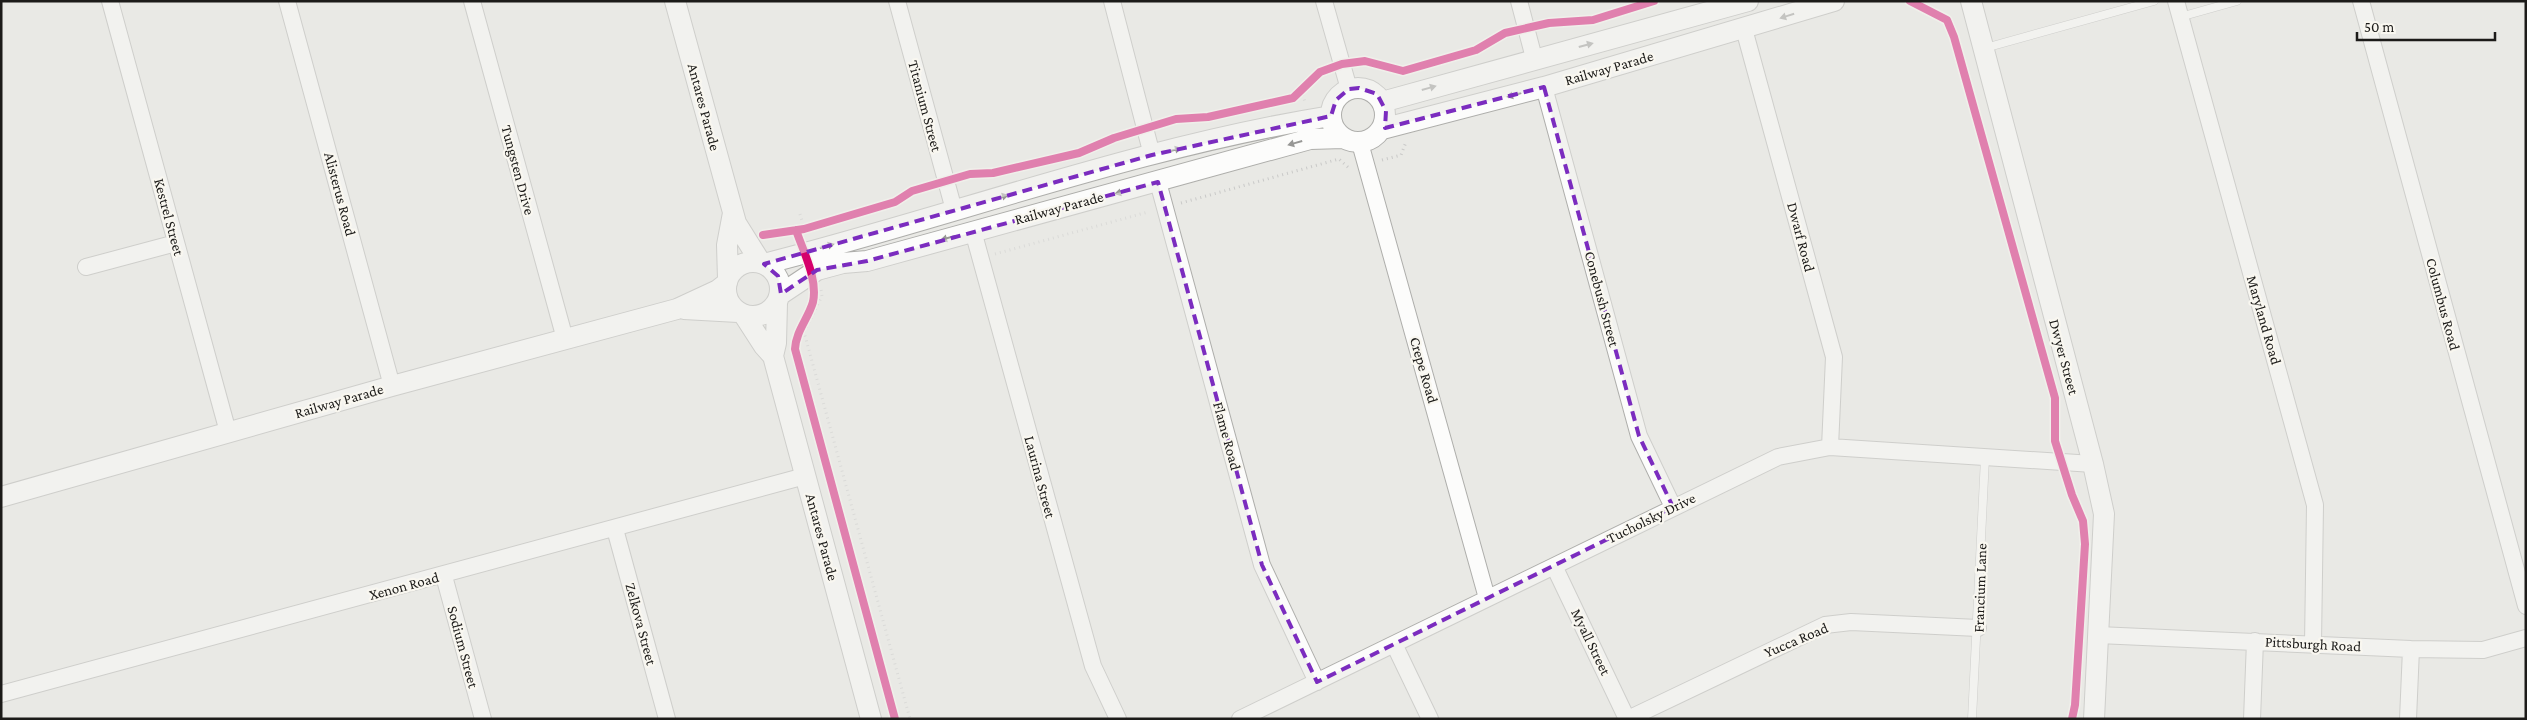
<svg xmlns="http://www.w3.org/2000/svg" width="2527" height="720" font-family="'Crimson Pro',serif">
<rect width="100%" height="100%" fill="#e9e9e5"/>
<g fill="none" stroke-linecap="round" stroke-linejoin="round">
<g stroke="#aeaeab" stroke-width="9">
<path id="service" d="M2180 17 2237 1
M1985 48 2154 1
M1972 719 1985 458"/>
</g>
<g stroke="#aeaeab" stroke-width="18">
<path id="minor" d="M110 1 228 432
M287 1 392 386
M472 1 565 339
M897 1 954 210
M1112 1 1152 155
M1324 1 1349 89
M1519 1 1534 58
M2176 1 2315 505 2313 644
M2361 1 2526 606
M1744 29 1834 357 1830 447
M1544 87 1639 436 1673 507
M1360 143 1487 598
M1158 182 1262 565 1317 682
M973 231 1093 666 1118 719
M86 267 176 243
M615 529 667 719
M1554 566 1627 719
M444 576 483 719
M2098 635 2411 649 2483 650 2526 638
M1394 644 1430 719
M1 694 805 476
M1240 719 1778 457 1830 447 2093 464
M1628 719 1825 625 1851 622 1978 628
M2252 719 2255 641
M2408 719 2411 649"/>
</g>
<g stroke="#aeaeab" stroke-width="22">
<path id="tertiary" d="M675 1 736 223 761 263
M1971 1 2093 464 2104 514 2094 719
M1331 115a27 27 0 1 1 54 0a27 27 0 1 1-54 0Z
M1382 102 1748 1
M1382 129 1544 87 1834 1
M726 289a27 27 0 1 1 54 0a27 27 0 1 1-54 0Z
M764 264C953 216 1138 147 1331 116
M728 279 727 245 733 213
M781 294 817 270 843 263 867 261 1310 139 1343 138
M684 309 738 312
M744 315 764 346 773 356 871 719
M773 356 776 343 777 303
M1 497 392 386 677 309 718 290 727 283"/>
</g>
<path stroke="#c9c9c8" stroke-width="3" stroke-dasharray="1 4" stroke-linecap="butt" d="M1301 90 1305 102
M1382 160 1401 155 1406 142
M1181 203 1339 159 1350 169
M800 214 806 234
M995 254 1148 212
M821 290 822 296 804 332 910 719"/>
<use href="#service" stroke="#fcfcfb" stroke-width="8"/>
<use href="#minor" stroke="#fcfcfb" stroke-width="16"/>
<use href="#tertiary" stroke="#fcfcfb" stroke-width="20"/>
<g stroke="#f9f7f0" stroke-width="11">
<path id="cycleway" d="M1910 1 1947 20 1954 37 2055 398V441L2072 495 2083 521 2085 544 2075 705 2072 719
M796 230C803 251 818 279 813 302 808 319 796 331 795 349L895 719
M763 235 804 229 895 202 912 191 970 174 993 173 1079 153 1114 138 1176 119 1208 117 1293 98 1320 72 1342 64 1365 61 1403 71 1476 50 1505 33 1549 23 1593 20 1654 1"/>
</g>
<use href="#cycleway" stroke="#d6006c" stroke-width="8"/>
</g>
<defs><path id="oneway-solid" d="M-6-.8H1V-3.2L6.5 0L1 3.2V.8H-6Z" transform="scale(1.25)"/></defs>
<g fill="#979795">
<use href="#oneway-solid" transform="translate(1787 16) rotate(163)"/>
<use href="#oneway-solid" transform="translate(1586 45) rotate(-15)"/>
<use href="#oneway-solid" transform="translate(1429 88) rotate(-16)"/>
<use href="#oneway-solid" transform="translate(1514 95) rotate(165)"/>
<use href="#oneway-solid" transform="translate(1295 143) rotate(164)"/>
<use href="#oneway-solid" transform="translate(1174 150) rotate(-14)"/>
<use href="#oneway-solid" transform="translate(1122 192) rotate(165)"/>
<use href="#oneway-solid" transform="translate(1001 197) rotate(-15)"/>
<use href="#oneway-solid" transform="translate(948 238) rotate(165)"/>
<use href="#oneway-solid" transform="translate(827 246) rotate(-16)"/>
</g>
<path d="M0 0H2527V720H0ZM1544 87 1639 436 1673 507 1317 682 1262 565 1158 182 867 261 817 270 781 294 778 276 764 264 1152 155 1331 116 1336 100 1349 89 1359 88 1377 94 1386 111 1385 128Z" fill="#e9e9e5" fill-opacity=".55" fill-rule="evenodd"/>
<path fill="none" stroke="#7b2cbf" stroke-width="4" stroke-dasharray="10 6" stroke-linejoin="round" d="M1544 87 1639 436 1673 507 1317 682 1262 565 1158 182 867 261 817 270 781 294 778 276 764 264 1152 155 1331 116 1336 100 1349 89 1359 88 1377 94 1386 111 1385 128Z"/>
<g text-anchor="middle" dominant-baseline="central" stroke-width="4.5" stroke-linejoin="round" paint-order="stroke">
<g font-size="15" fill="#1c1b19" stroke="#f9f7f0">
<text transform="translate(1609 68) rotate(-16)">Railway Parade</text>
<text transform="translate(925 106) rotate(75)">Titanium Street</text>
<text transform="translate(704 107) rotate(75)">Antares Parade</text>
<text transform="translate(518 170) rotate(75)">Tungsten Drive</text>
<text transform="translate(340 194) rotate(75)">Alisterus Road</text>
<text transform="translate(1059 208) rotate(-15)">Railway Parade</text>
<text transform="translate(169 217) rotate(75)">Kestrel Street</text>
<text transform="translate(1801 237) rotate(75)">Dwarf Road</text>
<text transform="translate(1602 299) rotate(75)">Conebush Street</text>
<text transform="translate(2443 304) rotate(75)">Columbus Road</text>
<text transform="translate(2264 320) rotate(74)">Maryland Road</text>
<text transform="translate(2064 357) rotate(75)">Dwyer Street</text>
<text transform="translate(1424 370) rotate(74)">Crepe Road</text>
<text transform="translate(339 401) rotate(-16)">Railway Parade</text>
<text transform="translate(1227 436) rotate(75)">Flame Road</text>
<text transform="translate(1040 477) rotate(75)">Laurina Street</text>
<text transform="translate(1651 518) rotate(-26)">Tucholsky Drive</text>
<text transform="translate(822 537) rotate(75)">Antares Parade</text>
<text transform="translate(404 586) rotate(-15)">Xenon Road</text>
<text transform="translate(1980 588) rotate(-88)">Francium Lane</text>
<text transform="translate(641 624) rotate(75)">Zelkova Street</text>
<text transform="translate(1796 640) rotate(-23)">Yucca Road</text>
<text transform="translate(1591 642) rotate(64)">Myall Street</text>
<text transform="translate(2313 644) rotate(3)">Pittsburgh Road</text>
<text transform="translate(463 647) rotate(75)">Sodium Street</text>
</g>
</g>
<rect width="2527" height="720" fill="none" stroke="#1c1b19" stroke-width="5"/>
<path d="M2357 32v8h138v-8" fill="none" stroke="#1c1b19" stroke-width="2.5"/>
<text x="2364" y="32" font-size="15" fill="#1c1b19" stroke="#f9f7f0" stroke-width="4" paint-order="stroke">50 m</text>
</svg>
